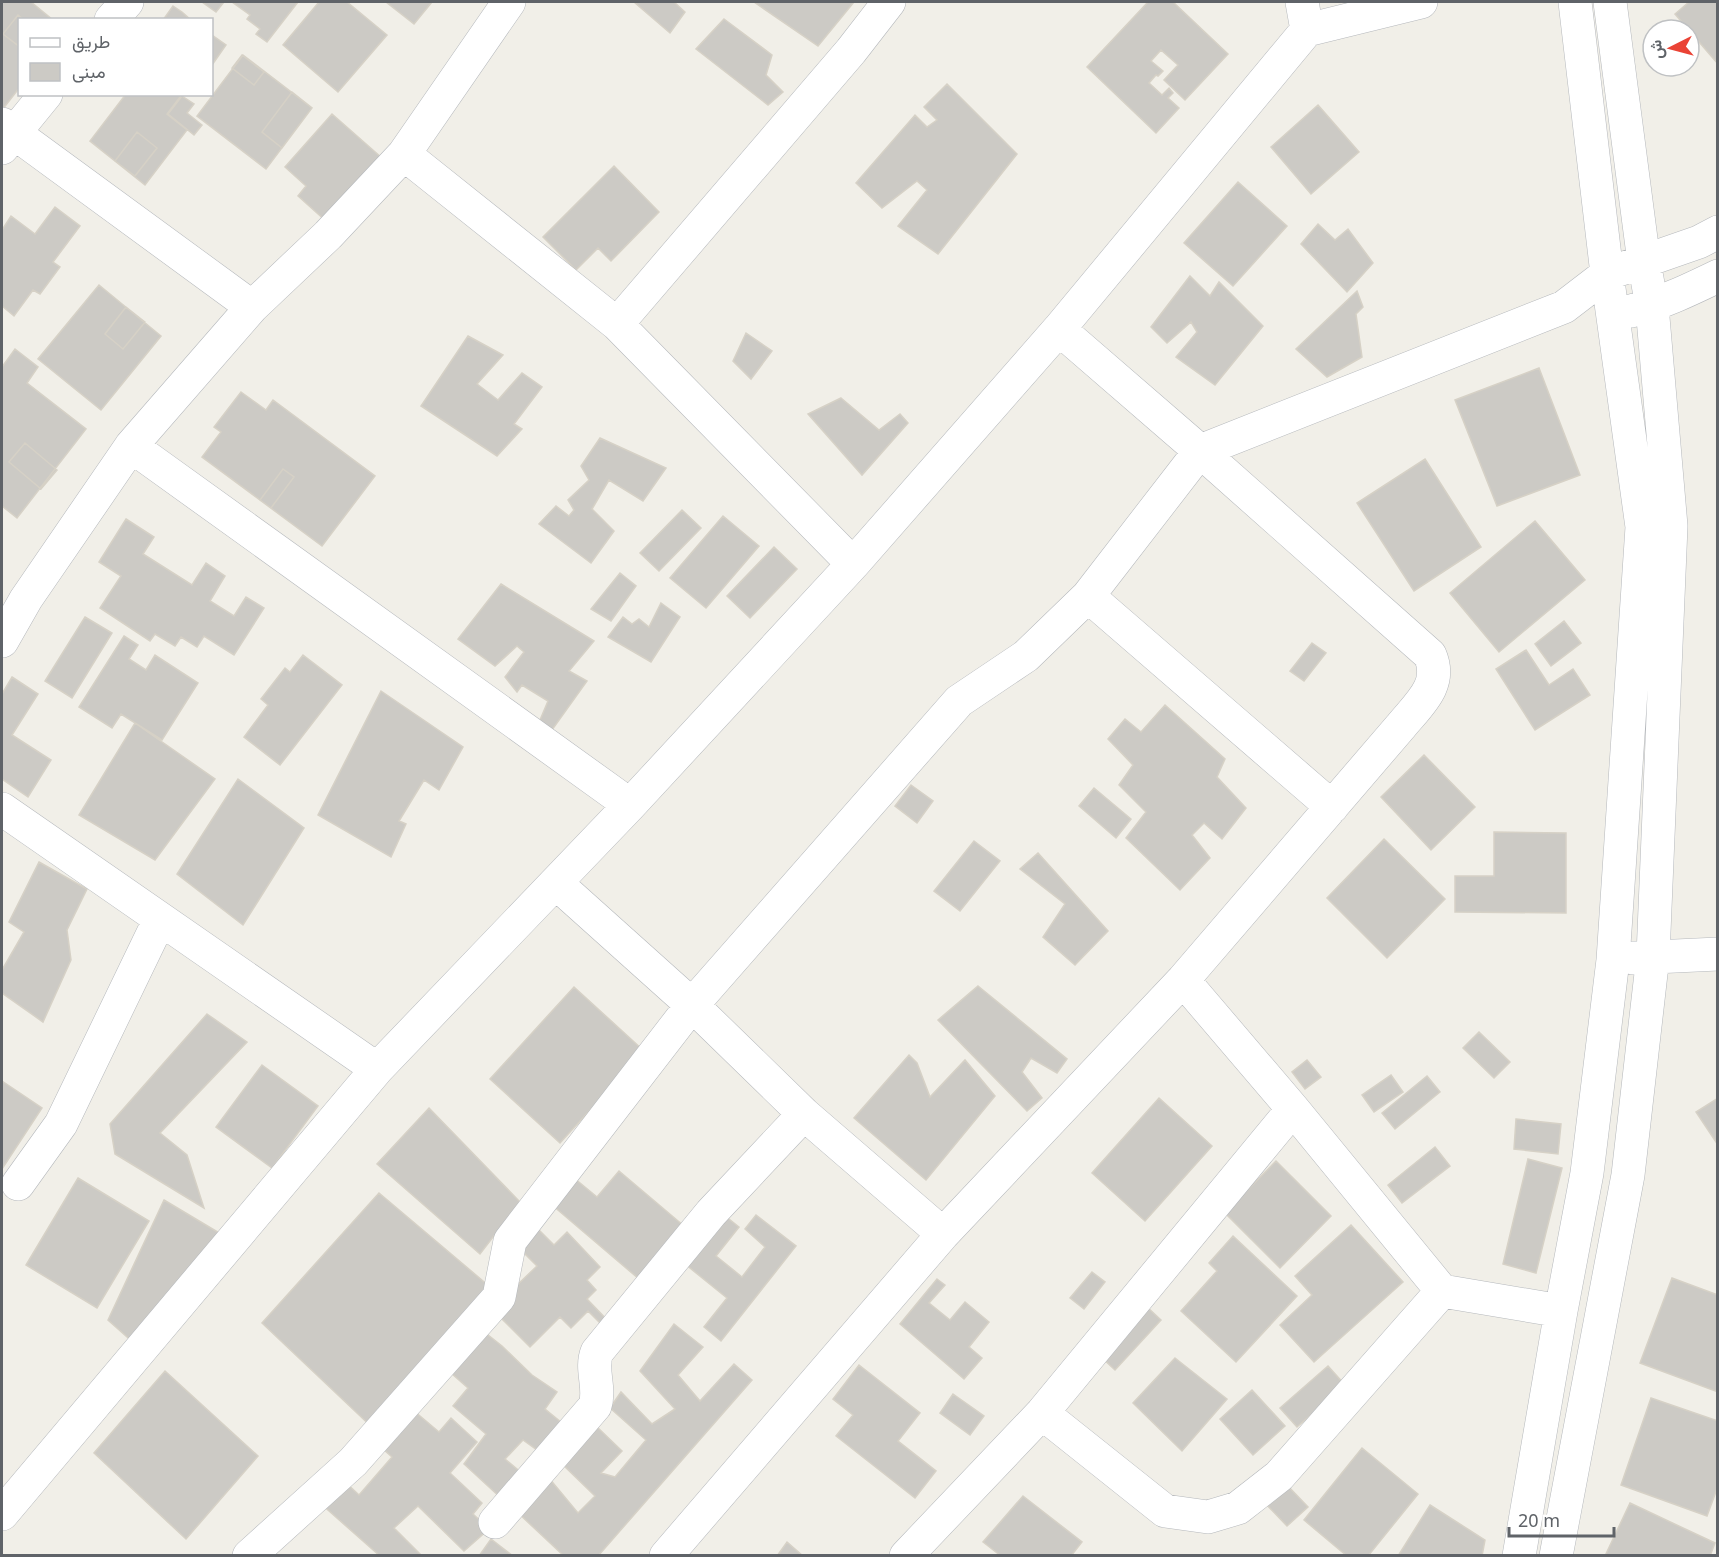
<svg xmlns="http://www.w3.org/2000/svg" width="1719" height="1557" font-family="'Noto Sans',Vazirmatn,sans-serif">
<rect width="100%" height="100%" fill="#f1efe8"/>
<path fill="#cccac5" stroke="#d6d1c6" stroke-width="1.5" d="M2 2H31L53 20H20V87L2 110Z
M202 2H224L216 12Z
M232 2H298L267 42 256 34 260 29 247 19 250 15Z
M319 2H347L387 35 338 92 283 45Z
M386 2H432L414 24Z
M634 2H674L685 12 670 33Z
M754 2H854L818 46Z
M1148 2H1173L1228 54 1185 100 1164 80 1178 65 1161 50 1151 61 1163 71 1158 76 1156 75 1149 83 1162 95 1169 88 1173 93 1168 98 1179 108 1156 133 1087 67Z
M1689 2H1718V64L1675 14Z
M173 6 182 12 191 20H163Z
M18 15 24 20H20V47L3 34Z
M724 19 772 55 766 75 783 92 768 105 696 49Z
M212 35 226 45 212 65Z
M242 55 264 72 254 85 232 68Z
M243 55 312 108 266 169 197 116Z
M947 84 1017 154 938 254 898 226 927 190 917 181 882 208 856 183 915 115 927 127 937 120 924 107Z
M292 92 312 108 282 148 262 132Z
M126 94H177L180 97 167 114 187 130 145 185 90 141Z
M182 96 194 104 187 113 202 125 194 135 168 114Z
M1318 105 1359 152 1311 194 1271 147Z
M332 114 382 158 327 222 298 196 306 186 285 167Z
M137 132 157 148 135 176 115 161Z
M614 166 659 212 611 261 598 248 576 270 543 237Z
M1238 182 1287 226 1233 286 1184 243Z
M55 207 80 226 53 262 60 267 40 294 33 290 14 316 2 306V230L11 216 35 234Z
M1318 224 1335 240 1348 229 1373 263 1347 292 1301 244Z
M1190 276 1210 296 1219 282 1263 326 1215 385 1176 357 1197 332 1191 322 1167 343 1151 327Z
M99 285 161 336 101 410 38 359Z
M1357 291 1363 307 1356 314 1362 357 1327 377 1296 349Z
M126 307 145 322 123 349 105 334Z
M746 333 772 351 751 379 733 361Z
M468 336 503 355 477 384 498 400 522 373 542 387 514 424 522 429 497 456 421 406Z
M15 349 38 367 27 383 86 429 17 518 2 506V367Z
M1539 368 1580 475 1497 506 1455 400Z
M241 392 266 410 273 400 375 476 322 546 202 457 221 432 214 427Z
M841 398 879 430 900 414 908 423 862 475 808 414Z
M600 438 666 468 643 501 609 480 592 509 614 531 591 563 539 524 556 506 569 516 574 510 568 500 589 480 581 466Z
M25 443 57 470 41 489 9 462Z
M1425 459 1481 547 1414 591 1357 503Z
M283 469 294 477 271 508 260 500Z
M682 510 701 528 659 571 640 553Z
M723 516 759 546 706 608 670 578Z
M126 519 154 537 143 554 192 585 206 563 225 576 210 601 234 616 246 597 264 608 234 655 204 636 197 647 181 637 175 646 155 634 150 641 100 608 121 576 99 562Z
M1535 521 1585 580 1499 652 1450 593Z
M774 547 797 569 750 618 727 596Z
M620 573 636 586 611 621 591 609Z
M501 584 594 641 569 671 587 681 552 730 540 720 548 701 522 685 517 692 505 677 524 652 517 646 495 666 458 639Z
M661 603 680 617 651 662 608 637 623 617 632 624 639 619 649 627Z
M85 617 112 633 72 698 45 681Z
M1564 621 1581 643 1551 666 1535 644Z
M124 636 138 645 129 659 146 670 155 655 198 683 162 740 121 714 112 728 79 707Z
M1312 643 1326 653 1304 681 1290 671Z
M1526 650 1549 685 1573 669 1590 695 1535 730 1496 669Z
M303 655 342 685 280 765 244 737 268 705 261 699 285 668 290 672Z
M12 677 38 694 12 735 51 760 28 797 2 779V694Z
M381 691 463 747 439 790 424 780 399 821 406 824 391 857 318 815Z
M1165 705 1225 759 1217 777 1246 808 1222 839 1204 823 1192 835 1210 858 1180 890 1126 838 1146 812 1119 785 1133 765 1108 739 1125 719 1141 732Z
M135 723 215 779 155 860 79 815Z
M1424 755 1475 807 1431 850 1381 797Z
M238 779 304 828 243 925 177 874Z
M911 785 933 801 917 823 895 806Z
M1094 788 1131 819 1116 838 1079 806Z
M1494 832 1566 833V913L1455 912V876H1494Z
M1384 839 1445 899 1387 958 1327 898Z
M974 841 1000 861 960 911 934 891Z
M1038 853 1108 931 1075 965 1043 937 1065 904 1020 869Z
M39 862 87 889 67 930 71 960 43 1022 2 993V970L24 932 9 922Z
M978 986 1067 1059 1057 1073 1031 1058 1022 1072 1042 1098 1027 1111 938 1020Z
M574 987 644 1051 560 1143 490 1079Z
M207 1014 247 1042 160 1133 187 1155 204 1208 115 1154 110 1124Z
M1479 1032 1510 1062 1494 1078 1463 1048Z
M909 1055 917 1063 930 1097 965 1060 995 1096 926 1180 854 1118Z
M1307 1060 1321 1077 1305 1089 1292 1072Z
M262 1065 318 1106 272 1168 216 1127Z
M1391 1075 1403 1092 1374 1112 1362 1095Z
M1427 1076 1440 1092 1395 1129 1382 1113Z
M2 1081 42 1108 2 1169Z
M1159 1098 1212 1146 1145 1221 1092 1173Z
M1718 1098V1145L1696 1112Z
M429 1108 520 1202 480 1254 377 1164Z
M1516 1119 1561 1124 1558 1154 1514 1149Z
M1435 1147 1450 1166 1402 1203 1388 1185Z
M1528 1159 1562 1168 1536 1273 1503 1264Z
M1276 1161 1331 1216 1280 1268 1225 1213Z
M619 1171 684 1226 639 1279 552 1205 574 1178 597 1197Z
M78 1178 149 1221 97 1308 26 1265Z
M379 1193 496 1292 377 1432 262 1323Z
M164 1200 221 1234 136 1345 108 1320Z
M724 1215 739 1227 716 1256 742 1277 765 1247 745 1229 756 1215 796 1246 721 1341 704 1327 727 1298 685 1264Z
M1351 1225 1403 1282 1314 1362 1280 1325 1312 1295 1295 1276Z
M536 1227 554 1245 567 1232 600 1267 587 1280 596 1290 587 1299 613 1326 608 1331 588 1311 571 1328 560 1317 530 1347 492 1309 537 1266 517 1246Z
M1233 1236 1297 1296 1236 1362 1181 1311 1217 1271 1209 1263Z
M1092 1272 1105 1282 1084 1309 1070 1298Z
M1672 1278 1718 1295V1392L1640 1363Z
M937 1279 945 1285 929 1303 950 1320 965 1302 989 1322 969 1347 982 1358 964 1379 900 1324Z
M1146 1306 1161 1320 1115 1370 1100 1356Z
M674 1324 703 1347 678 1375 700 1401 734 1364 752 1380 598 1556H564L516 1511 548 1477 578 1513 595 1496 560 1462 595 1425 622 1451 601 1473 615 1477 646 1440 610 1408 621 1392 652 1424 675 1409 640 1371Z
M478 1327 502 1346 532 1375 557 1392 545 1409 567 1427 544 1455 523 1440 505 1459 523 1474 502 1499 464 1464 486 1434 453 1406 468 1388 443 1366Z
M1175 1358 1227 1399 1182 1451 1133 1403Z
M859 1365 920 1413 898 1441 936 1471 915 1498 836 1436 853 1415 833 1399Z
M1328 1366 1345 1385 1297 1427 1280 1408Z
M165 1371 258 1456 186 1539 94 1453Z
M1252 1390 1285 1426 1253 1455 1220 1419Z
M953 1394 984 1416 970 1435 940 1413Z
M1651 1398 1718 1421V1486L1707 1516 1621 1485Z
M407 1405 439 1432 451 1418 477 1442 450 1473 482 1503 473 1514 489 1529 464 1551 418 1506 394 1528 422 1556H380L320 1503 342 1479 359 1495 392 1457 376 1443Z
M1362 1448 1418 1494 1368 1556H1347L1304 1520Z
M1285 1483 1308 1507 1287 1526 1265 1503Z
M1023 1496 1082 1542 1071 1556H1001L983 1542Z
M1630 1503 1715 1543 1710 1556H1605Z
M1430 1505 1485 1540 1482 1556H1398Z
M491 1539 513 1556H479Z
M787 1542 803 1556H777Z"/>
<g fill="none" stroke-linecap="round" stroke-linejoin="round">
<g stroke="#b5b8bc" stroke-width="34">
<path id="minor" d="M1302 2 1307 30
M111 20 127 2
M2 124 252 307
M2 148 46 94
M404 154 617 324 853 564
M1631 311C1662 303 1689 290 1718 276
M617 324 851 51 889 2
M131 446 630 805
M1088 596 1332 807
M2 641 26 599 131 446 252 307 328 235 404 154 509 2
M2 809 377 1069
M556 883 692 1005 804 1114 943 1234
M1633 958 1718 954
M1183 980 1293 1109 1442 1291 1561 1311
M18 1184 61 1124 160 919
M1042 1413 1165 1511 1208 1517 1238 1508 1279 1476 1442 1291
M2 1514 377 1069 630 805 853 564 1059 329 1307 30 1421 2
M495 1522 595 1406C601 1388 590 1369 597 1352L711 1213 804 1114
M249 1556 353 1462 499 1297 510 1241 692 1005 959 701 1026 656 1088 596 1200 451 1564 307 1607 274 1699 242 1718 232
M666 1556 943 1234 1183 980 1401 726C1419 704 1443 685 1430 655L1200 451 1059 329
M906 1556 1042 1413 1293 1109
M1519 1556 1561 1311 1587 1173 1613 960 1642 527 1607 274 1575 2
M1556 1556 1628 1175 1653 956 1671 526 1652 306 1644 262 1610 2"/>
</g>
<use href="#minor" stroke="#fff" stroke-width="33"/>
</g>
<rect width="1719" height="1557" fill="none" stroke="#5f6368" stroke-width="6"/>
<rect x="18" y="18" width="195" height="78" fill="#ffffff" stroke="#bfc1c3" stroke-width="1.5"/>
<rect x="30" y="38" width="30" height="9" fill="#ffffff" stroke="#bfc1c3" stroke-width="1.5"/>
<text x="72" y="48" font-size="18" fill="#5f6368">طريق</text>
<rect x="30" y="63" width="30" height="18" fill="#cccac5" stroke="#bfc1c3" stroke-width="1.5"/>
<text x="72" y="78" font-size="18" fill="#5f6368">مبنى</text>
<g transform="translate(1671 48) rotate(264)"><circle r="28" fill="#ffffff" stroke="#bfc1c3" stroke-width="1.5"/>
<path d="M0-4.5L10 22L0 15L-10 22Z" fill="#ea4335"/>
<text y="-9" font-size="16" font-weight="bold" text-anchor="middle" fill="#5f6368">ش</text>
</g>
<path d="M1509 1527v9h105v-9" fill="none" stroke="#5f6368" stroke-width="3"/>
<text x="1518" y="1527" font-size="18" fill="#5f6368" stroke="#ffffff" stroke-width="4.5" paint-order="stroke">20 m</text>
</svg>
